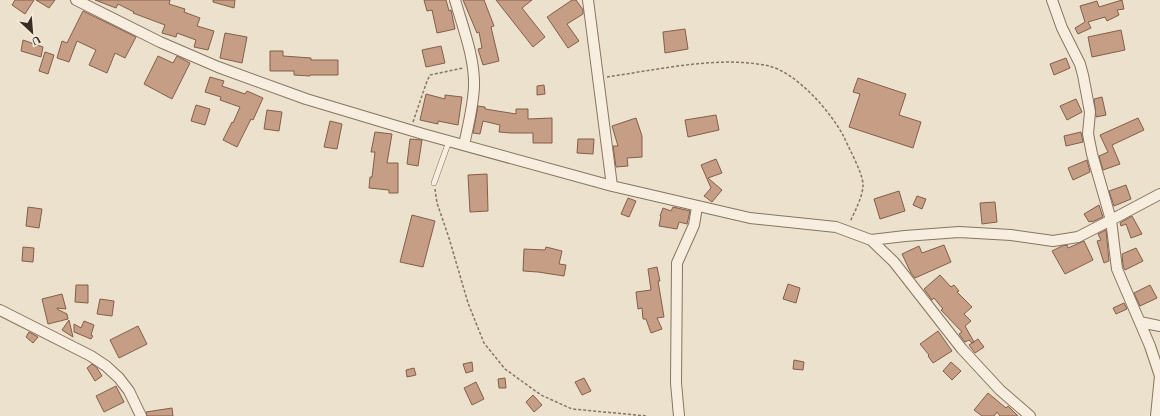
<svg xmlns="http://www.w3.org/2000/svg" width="1160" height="416" font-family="Spectral,serif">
<rect width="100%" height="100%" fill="#ebe1cc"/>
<path fill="#c69e85" stroke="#845e49" d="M15 0H34L25 14 12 5Z
M36 0H55L49 8Z
M95 0H170L169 4 185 9 184 12 200 18 197 26 214 31 208 50 194 47 196 40 177 33 176 37 162 33 165 25 133 13 134 12 118 4 116 8Z
M213 0H235L234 8 213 2Z
M424 0H446L449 11 451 10 455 29 437 33 432 10 427 11Z
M463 0H484L494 26 491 27 499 61 483 65 478 49 482 48 479 32 477 33Z
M496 0H532L522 8 545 37 533 47Z
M572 0H576L583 10V14L567 24 579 41 568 48 547 17Z
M1122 0 1124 9 1117 10 1119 15 1107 21 1105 17 1088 22 1091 28 1078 34 1075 28 1085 22 1080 6 1097 1 1099 7Z
M83 11 136 37 125 58 115 53 107 73 89 65 96 50 77 41 69 62 57 58 62 41 67 43Z
M685 29 688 49 665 53 663 32Z
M1121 30 1125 50 1092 57 1088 37Z
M225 33 247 37 242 63 220 58Z
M23 40 43 47 41 57 21 51Z
M441 46 445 63 426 67 422 50Z
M270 51H283V56L311 58V60H338V75H310V76L294 75V71H270Z
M45 52 54 55 48 74 39 71Z
M158 56 173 63 177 56 190 63 172 99 144 84Z
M1066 58 1070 68 1054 75 1050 64Z
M210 77 224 81 222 86 245 94 247 91 263 98 253 120 251 119 237 147 223 140 232 122 233 123 240 107 220 100 221 97 205 92Z
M858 78 906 94 899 115 921 122 913 148 849 127 860 94 853 92Z
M544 85 545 94 537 95V86Z
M426 94 445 99V95L462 97 458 125 438 121V124L420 120Z
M1102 97 1106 115 1096 117 1094 99Z
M1076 99 1082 112 1067 120 1060 106Z
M196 105 210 109 205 125 191 121Z
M478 106 485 107V109L516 114V109H528V119L552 118V143H533V133H511L499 132 500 125 483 121 480 134 473 133Z
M267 110 282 112 279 131 264 129Z
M716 115 719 130 688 137 685 120Z
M636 118 642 136V157L627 158 628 166 616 167 613 146H618L612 126Z
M1138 118 1144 130 1112 145 1120 164 1103 170 1099 156 1108 152 1100 135Z
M330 121 342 124 337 149 324 147Z
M375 132 392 134 387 163H398V193H389V190L369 188 370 177H372L375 152H371Z
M1081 132 1083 142 1066 146 1064 136Z
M410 139 422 140 418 166 407 164Z
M578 139H594L593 154 577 153Z
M716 159 722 173 708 178 722 190 712 202 704 196 711 188 701 165Z
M1087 160 1090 172 1073 180 1068 168Z
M487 174 488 211 470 212 468 175Z
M1126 185 1131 199 1114 206 1109 191Z
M899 191 905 211 880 219 874 199Z
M917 196 926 199 922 209 913 205Z
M628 198 636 201 629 217 621 214Z
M995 202 997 222 982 224 980 203Z
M1099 205 1103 217 1092 222V221L1089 222 1084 214Z
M28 207 42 209 39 228 26 226Z
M673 207 690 211 687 224 679 222 677 229 659 226 661 216H660L663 208 671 211Z
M412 215 435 221 423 267 400 262Z
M1132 216 1142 234 1131 238 1126 224 1121 226 1120 223Z
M1106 230 1109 261 1104 263 1097 241 1101 240 1098 234Z
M1084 241 1093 260 1065 274 1052 251 1062 246 1067 245 1068 248Z
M944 245 951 262 915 278 911 273 902 254 919 246 922 253Z
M23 247 34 248 33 262 22 261Z
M546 247 562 251 559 264 566 265 564 276 538 272 523 271 524 249 545 250Z
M1136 248 1143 261 1125 270 1123 266 1122 254Z
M657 267 660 281H658L664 317 657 318 662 329 651 333 646 319H643L642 308 638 309 636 292 651 290 648 269Z
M940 275 951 287 954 285 959 291 957 292 972 307 964 314 971 321 965 326 974 342 972 343 969 340 965 342 959 334 962 332 941 310 943 309 934 298 932 300 924 289Z
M788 284 800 288 796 303 783 299Z
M76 285H88V303L75 302Z
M1150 285 1157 298 1140 306 1134 293Z
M62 294 66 309 57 308V309L67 314 68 319 48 324 42 299Z
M100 299 114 301 112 316 97 314Z
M1124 303 1127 309 1116 314 1113 308Z
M69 320 73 337 62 330Z
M84 321 94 325 91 335 93 336 91 339 74 332V324L81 328Z
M138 326 147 344 119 358 110 340Z
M938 331 952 351 933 363 928 356 929 355 920 344Z
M29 332 38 337 33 343 26 337Z
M978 339 984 347 975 353 969 345Z
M794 360 804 362 803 370 793 369Z
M472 362 473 371 466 373 463 364Z
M951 362 961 371 952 380 943 371Z
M92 364 97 368 102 376 95 381 87 368Z
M414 368 416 375 407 377 406 370Z
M505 378 506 388H499L498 379Z
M584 378 591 391 582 395 575 382Z
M476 382 484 399 472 405 464 388Z
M116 386 124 402 104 412 96 396Z
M988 393 1006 408 1008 406 1018 416H1000L997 412 994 416H982L974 410Z
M533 395 542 405 534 412 526 402Z
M172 408 173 416H147L146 412Z"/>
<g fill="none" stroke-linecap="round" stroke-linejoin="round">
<g stroke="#877461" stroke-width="6">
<path id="service" d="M434 183 449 141"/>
</g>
<g stroke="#877461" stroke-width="12">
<path id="minor" d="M76 0 160 42 218 67 306 99 423 134 612 186 750 218 836 227 871 240 894 262 962 349 1000 390 1030 416
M455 0C463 28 475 58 474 87 473 107 468 126 464 145
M588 0 612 186
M871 240 905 236 959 232 1011 235 1053 241 1078 237 1111 220 1092 154 1088 134 1090 112 1083 75 1080 64 1062 28 1052 0
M0 310 91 356 106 366 119 378 129 391 141 416
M1140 322 1160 326
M679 416 676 383 677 263 694 225 697 207
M1156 416 1160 376 1150 346 1117 269 1111 220 1160 194"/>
</g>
<path stroke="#877461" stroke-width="1.5" stroke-dasharray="3 2" stroke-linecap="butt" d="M607 77C656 70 720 55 769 66 797 73 831 112 844 137 849 149 863 173 863 185 863 196 855 211 850 222
M413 122 427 81 430 75 463 68
M435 189 437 203 449 238 468 303 484 343 505 369 541 395 572 409 647 416"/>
<use href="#service" stroke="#f7eedf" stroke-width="5"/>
<use href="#minor" stroke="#f7eedf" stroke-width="10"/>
</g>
<g transform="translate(32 32) rotate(154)" stroke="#f3ebdb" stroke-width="3" paint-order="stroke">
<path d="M0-3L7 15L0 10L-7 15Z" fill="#392d23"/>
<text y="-6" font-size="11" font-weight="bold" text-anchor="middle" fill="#392d23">U</text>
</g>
</svg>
